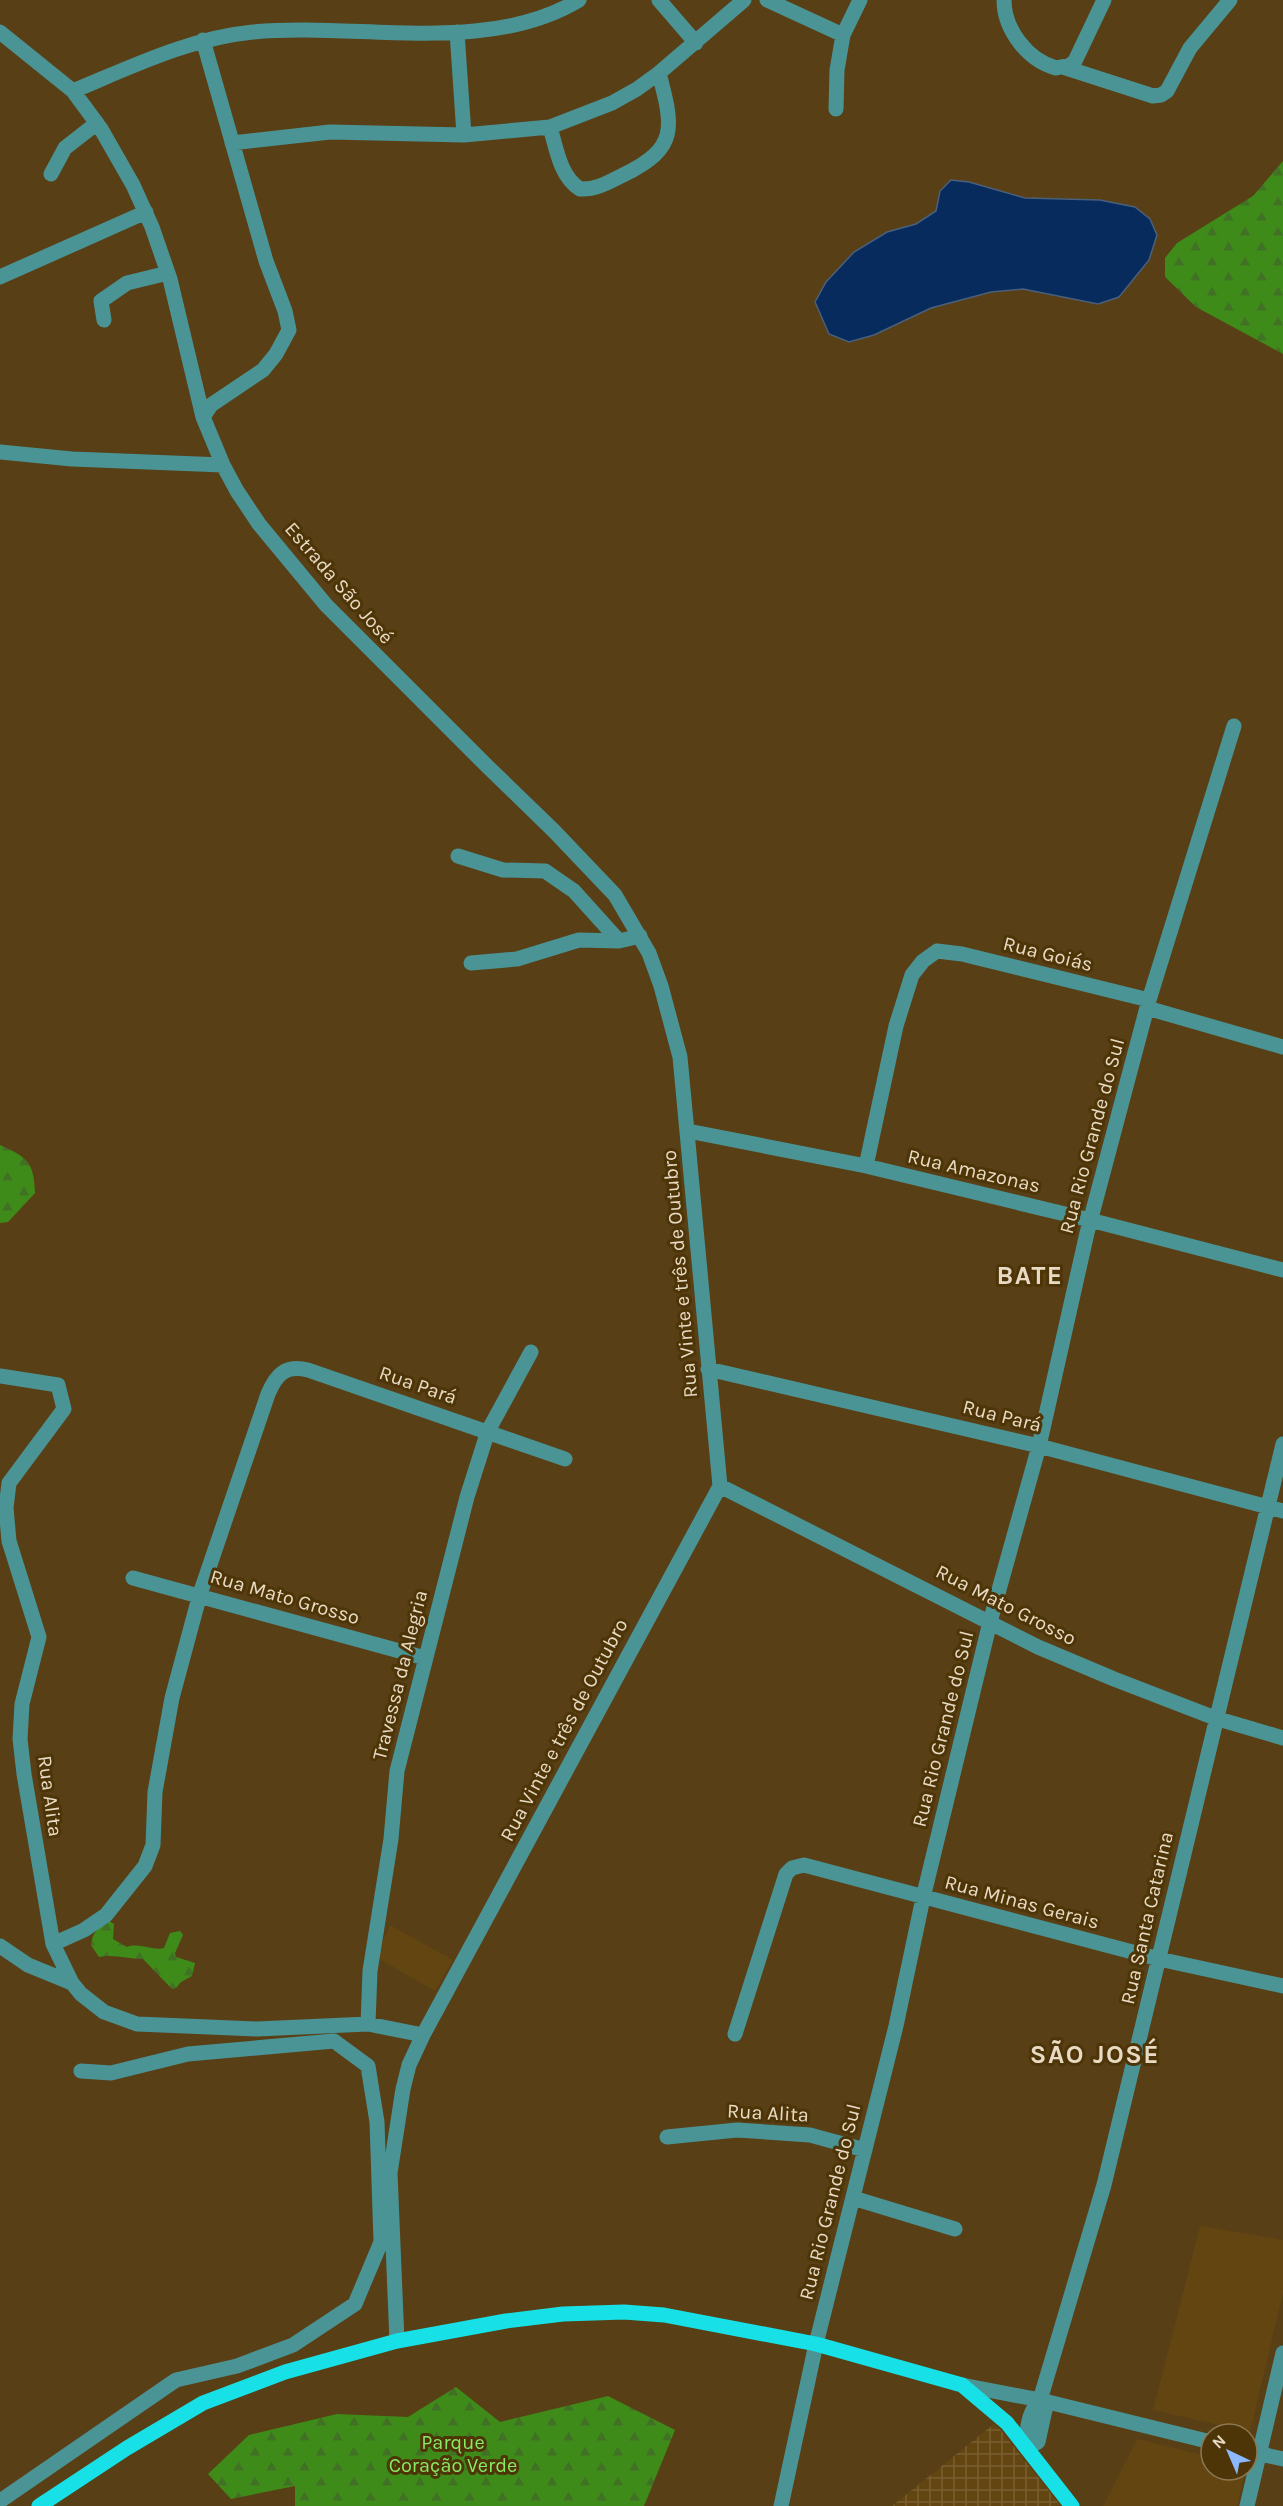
<svg xmlns="http://www.w3.org/2000/svg" width="1283" height="2506" font-family="Karla,sans-serif">
<defs>
<pattern id="industrial-grid" width="8" height="8" patternUnits="userSpaceOnUse" patternTransform="scale(1.5)"><rect width="8" height="8" fill="#624510"/><path d="M0 4h8M4 0v8" fill="none" stroke="#785f31"/></pattern>
<pattern id="forest-firs" width="22" height="20" patternUnits="userSpaceOnUse" patternTransform="scale(1.5)"><rect width="22" height="20" fill="#3e8b19"/><path d="M5 1l3.5 6h-7zM16 11l3.5 6h-7z" fill="#417125"/></pattern>
</defs>
<rect width="100%" height="100%" fill="#583f15"/>
<path fill="#624510" d="M390 1925 453 1960 435 1991 376 1957Z
M1200 2226 1283 2240V2293L1250 2432 1153 2410Z
M1137 2439 1211 2457V2470H1246L1237 2506H1103Z"/>
<path fill="url(#industrial-grid)" d="M995 2423 1061 2506H892Z"/>
<path fill="url(#forest-firs)" d="M1283 161V354L1196 307 1165 277V258L1177 243 1253 196Z
M0 1145C27 1157 34 1162 35 1193L8 1222 0 1223Z
M109 1921 114 1924 113 1939 127 1947C140 1942 152 1951 164 1948L170 1933 180 1931 183 1935 175 1953 176 1957 195 1963 192 1976 181 1982 176 1988 172 1989 143 1959C128 1959 114 1954 99 1957L91 1945C93 1931 98 1928 109 1921Z
M456 2387 500 2422 608 2396 675 2430 644 2506H295V2486L231 2499 208 2474 249 2435 337 2414 408 2417Z"/>
<path fill="#072b5d" stroke="#4a607c" stroke-width="1.5" d="M951 180 969 182 1025 198 1100 200 1135 207 1150 219 1157 235 1149 260 1119 297 1098 304 1023 289 991 292 931 308 874 335 849 342 829 334 815 302 826 282 854 252 887 232 916 224 936 211 940 191Z"/>
<g fill="none" stroke-linecap="round" stroke-linejoin="round">
<path stroke="#4a9496" stroke-width="15" d="M659 0 696 43
M767 0 843 35
M1004 0C1004 29 1027 60 1056 68L1070 65 1075 61 1104 0
M0 32 73 91 101 129 133 185 152 227 170 279 203 417 223 465 237 491 259 524 326 605 487 766 554 831 615 895 649 953 661 986 680 1057 720 1486 423 2035 409 2065 403 2089 390 2173 397 2341
M457 32 464 135
M1063 67 1153 96 1161 95 1167 91 1190 48 1230 0
M73 91C131 67 190 38 253 32 357 22 486 56 579 0
M836 109 837 70 843 35 860 0
M550 127C556 147 560 177 580 189 596 190 609 182 623 175 679 148 673 127 659 73
M232 143 330 132 464 135 550 127 612 103 637 89 659 73 744 0
M51 174 65 148 97 123
M0 277 146 212
M104 320 101 301 127 283 168 273
M203 417 211 405 263 370 276 354 289 330 285 311 266 261 203 40
M0 452 72 459 223 465
M458 856 503 870 545 871 574 891 619 941 640 936
M471 963 517 959 579 940 619 941
M1147 1008 1283 1047
M688 1131 866 1166 1090 1220 1283 1270
M866 1166 896 1026 912 975 923 961 937 951 962 954 1149 1000
M708 1369 1039 1446 1283 1511
M0 1376 58 1385 64 1409 9 1483 6 1508 9 1541 39 1637 22 1704 20 1739 24 1774 53 1944 72 1983 81 1994 104 2012 137 2024 257 2029 368 2024 423 2035
M720 1486 1038 1647 1114 1679 1215 1718 1283 1738
M133 1578 425 1658
M53 1944 84 1930 106 1915 145 1866 153 1845 155 1792 172 1698 200 1594 268 1394C277 1373 286 1365 308 1370L565 1459
M0 1946 28 1965 72 1983
M368 2024 370 1971 391 1839 397 1771 467 1497 488 1431 531 1352
M735 2034 786 1874 792 1868 804 1865 1159 1959 1283 1986
M667 2137 737 2130 810 2135 865 2150
M853 2198 955 2229
M962 2385 1040 2400 1211 2442
M1040 2400 1045 2410 1038 2442 1027 2448C1026 2431 1028 2412 1040 2400L1104 2185 1283 1444
M1247 2451 1283 2459
M0 2501 176 2380 237 2366 293 2345 355 2304 381 2242 377 2122 368 2066 334 2041 188 2054 111 2073 81 2071
M781 2506 816 2344 896 2026 923 1898 990 1622 1039 1446 1087 1233 1149 1000 1234 726
M1247 2506 1283 2353"/>
<path stroke="#17e1e7" stroke-width="15" d="M39 2506 127 2448 203 2403 285 2372 397 2341 506 2321 563 2314 624 2312 664 2315 816 2344 962 2385 1007 2423 1072 2506"/>
</g>
<g text-anchor="middle" dominant-baseline="central" stroke-width="6" stroke-linejoin="round" paint-order="stroke">
<g font-size="20" fill="#e8dac4" stroke="#4d3507">
<text transform="translate(339 583) rotate(49)">Estrada São José</text>
<text transform="translate(1048 954) rotate(14)">Rua Goiás</text>
<text transform="translate(1092 1136) rotate(-75)">Rua Rio Grande do Sul</text>
<text transform="translate(974 1171) rotate(13)">Rua Amazonas</text>
<text transform="translate(680 1274) rotate(-95)">Rua Vinte e três de Outubro</text>
<text transform="translate(418 1385) rotate(19)">Rua Pará</text>
<text transform="translate(1002 1416) rotate(14)">Rua Pará</text>
<text transform="translate(285 1597) rotate(16)">Rua Mato Grosso</text>
<text transform="translate(1006 1605) rotate(27)">Rua Mato Grosso</text>
<text transform="translate(400 1675) rotate(-76)">Travessa da Alegria</text>
<text transform="translate(943 1729) rotate(-76)">Rua Rio Grande do Sul</text>
<text transform="translate(564 1730) rotate(-62)">Rua Vinte e três de Outubro</text>
<text transform="translate(50 1796) rotate(82)">Rua Alita</text>
<text transform="translate(1022 1902) rotate(15)">Rua Minas Gerais</text>
<text transform="translate(1147 1918) rotate(-77)">Rua Santa Catarina</text>
<text transform="translate(768 2113) rotate(3)">Rua Alita</text>
<text transform="translate(830 2202) rotate(-76)">Rua Rio Grande do Sul</text>
</g>
<g font-size="20" fill="#88e965" stroke="#4d3507">
<text x="453" y="2442">Parque<tspan x="453" dy="23">Coração Verde</tspan></text>
</g>
<g font-size="26" font-weight="bold" letter-spacing="1.5" fill="#e8dac4" stroke="#4d3507">
<text x="1030" y="1275">BATE</text>
<text x="1095" y="2054">SÃO JOSÉ</text>
</g>
</g>
<g transform="translate(1229 2452) rotate(316)"><circle r="28" fill="#4d3507" stroke="#8b7753" stroke-width="1.5"/>
<path d="M0-4.5L10 22L0 15L-10 22Z" fill="#8cb9fc"/>
<text y="-9" font-size="16" font-weight="bold" text-anchor="middle" fill="#e8dac4">N</text>
</g>
</svg>
